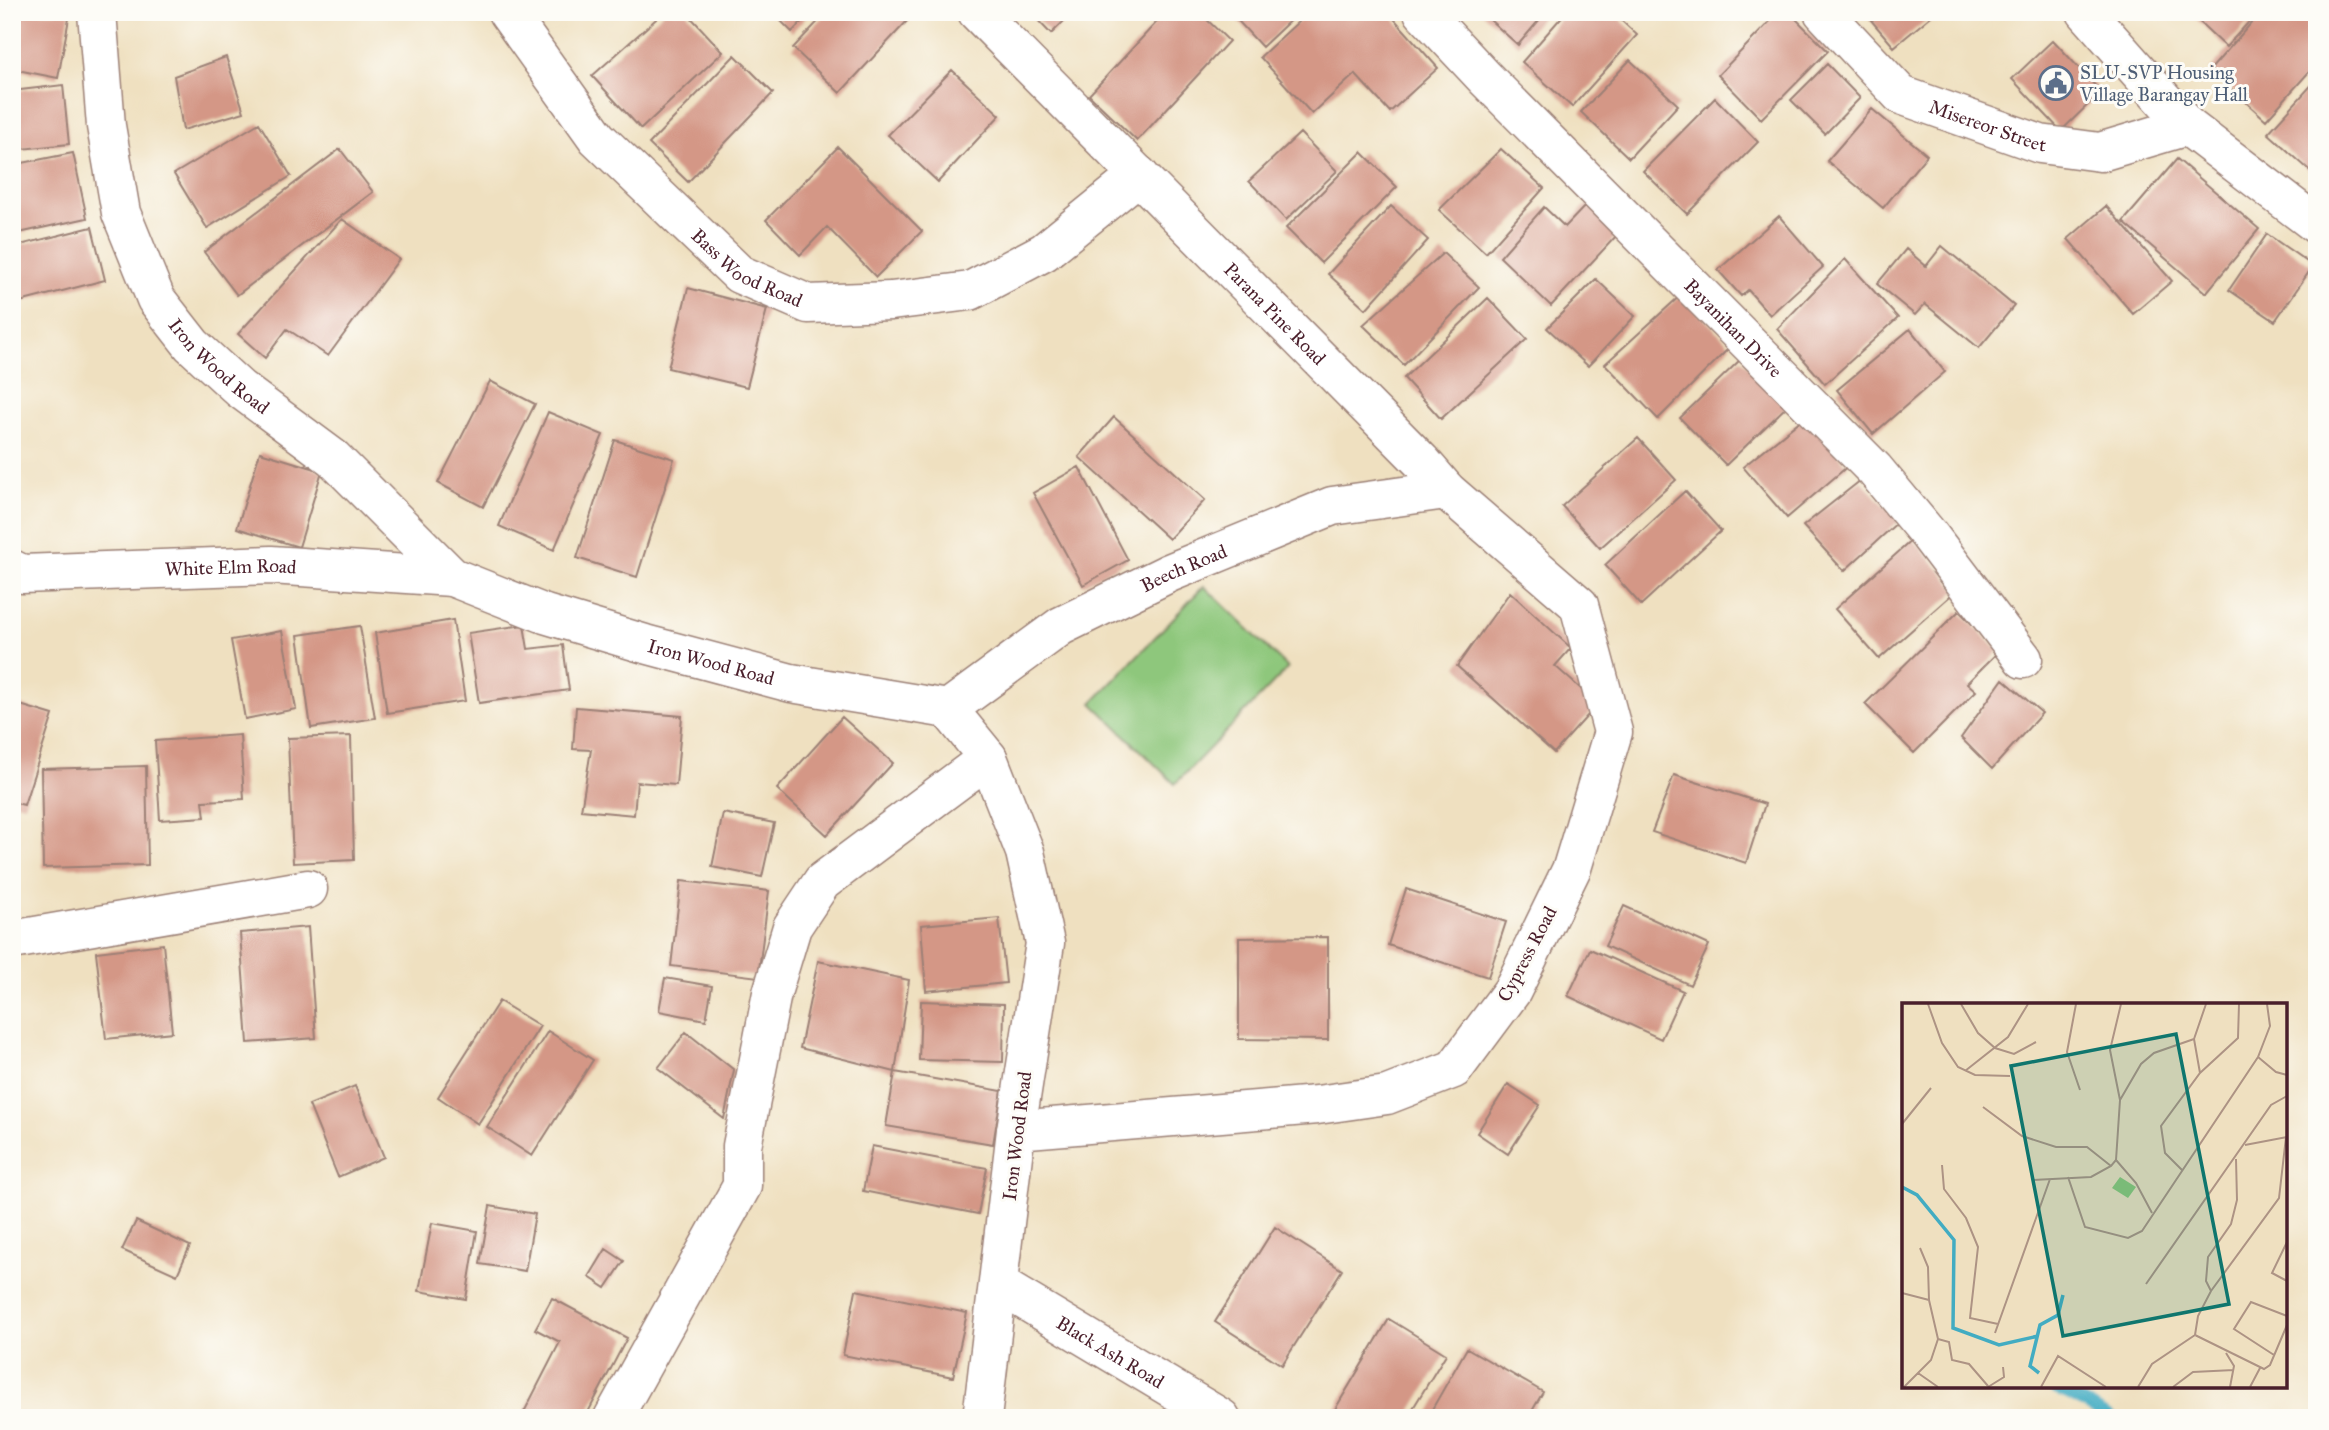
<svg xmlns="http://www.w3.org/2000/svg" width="2329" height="1430" font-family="'IM FELL Great Primer',serif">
<rect width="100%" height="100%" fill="#fdfcf7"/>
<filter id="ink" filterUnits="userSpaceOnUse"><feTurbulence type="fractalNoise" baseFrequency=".0143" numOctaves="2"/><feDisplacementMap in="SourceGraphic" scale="14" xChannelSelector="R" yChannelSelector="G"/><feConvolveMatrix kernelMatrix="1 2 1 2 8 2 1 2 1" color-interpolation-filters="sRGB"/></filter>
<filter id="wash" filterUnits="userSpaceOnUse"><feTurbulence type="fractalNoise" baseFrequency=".00686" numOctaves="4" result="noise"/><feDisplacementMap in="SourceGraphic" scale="28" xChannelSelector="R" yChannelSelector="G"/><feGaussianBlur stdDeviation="1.57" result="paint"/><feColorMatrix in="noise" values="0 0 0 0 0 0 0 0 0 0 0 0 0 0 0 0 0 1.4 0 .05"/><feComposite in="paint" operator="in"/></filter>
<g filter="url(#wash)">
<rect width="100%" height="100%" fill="#efe0c0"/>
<path fill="#8ec77b" stroke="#6c7353" stroke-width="2" d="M1204 586 1288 668 1175 784 1092 703Z"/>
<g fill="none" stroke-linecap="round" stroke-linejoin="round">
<path stroke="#42acc2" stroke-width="12" d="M2048 1386 2070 1395 2111 1418"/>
</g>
<g id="blocks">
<path fill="#d49786" d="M12 12 70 13 58 78 12 69Z
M664 12H686L723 52 641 129 592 76Z
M772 12H811L792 32Z
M827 12H901L909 19 840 93 793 48Z
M1030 12H1073L1051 34Z
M1166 12H1199L1229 41 1137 141 1089 95Z
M1230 12H1299L1262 47Z
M1309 12H1388L1438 68 1390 112 1355 74 1312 114 1260 57Z
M1481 12H1546L1518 45Z
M1566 12H1612L1637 35 1572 107 1522 62Z
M1779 12H1789L1828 51 1761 119 1718 75Z
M1864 12H1936L1894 47Z
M2189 12H2258L2226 47Z
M2261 12H2317V63L2266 120 2210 70Z
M2053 40 2101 92 2061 131 2012 79Z
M735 55 773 93 688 182 649 144Z
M226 57 244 112 183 130 174 76Z
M1630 60 1678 105 1629 158 1581 112Z
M1827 64 1860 98 1825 134 1791 100Z
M952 70 1000 115 938 182 888 135Z
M2317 79V177L2268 133Z
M63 85 69 144 12 150V91Z
M1715 98 1758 142 1687 214 1643 171Z
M1872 109 1927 155 1883 208 1827 161Z
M259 123 291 176 207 228 174 174Z
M1300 133 1337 171 1286 220 1249 181Z
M838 147 922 231 876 277 827 227 800 255 766 220Z
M340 149 373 192 237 295 204 252Z
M1501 149 1544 188 1486 253 1439 210Z
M1362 152 1397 187 1321 263 1286 228Z
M73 153 87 218 19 233 12 193V165Z
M2177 159 2259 229 2206 293 2123 222Z
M1587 204 1618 234 1551 306 1500 257 1544 207 1565 227Z
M1391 206 1428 240 1366 309 1328 274Z
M2106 206 2172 281 2133 314 2068 239Z
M1779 216 1823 267 1770 315 1748 290 1741 296 1718 270Z
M342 219 399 259 328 356 287 329 265 358 238 334Z
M92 227 105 280 12 304V247Z
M2267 234 2313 266 2275 321 2229 290Z
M1942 246 2014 306 1979 348 1925 304 1915 315 1877 284 1906 249 1926 266Z
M1443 253 1479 287 1404 365 1363 325Z
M1845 259 1898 318 1825 384 1777 329Z
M1596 279 1635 316 1588 366 1547 328Z
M688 288 767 309 747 387 668 368Z
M1681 295 1731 346 1658 419 1605 364Z
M1488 298 1527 339 1441 419 1404 378Z
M1910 329 1945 372 1873 434 1837 390Z
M1741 359 1787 406 1726 465 1680 418Z
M490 381 535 404 483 507 438 483Z
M548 412 603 435 554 550 499 526Z
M1806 416 1848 466 1787 518 1743 467Z
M1114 417 1205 500 1169 539 1079 457Z
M1638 438 1676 480 1600 548 1562 506Z
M615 440 674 459 637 577 577 558Z
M260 452 322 471 299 547 237 528Z
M1079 467 1128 560 1083 585 1033 493Z
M1861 480 1899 521 1844 571 1803 526Z
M1685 491 1721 531 1641 605 1605 565Z
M1913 539 1957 590 1879 659 1835 609Z
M1510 592 1571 648 1555 666 1598 704 1554 753 1457 666Z
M1959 611 1999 651 1967 683 1976 691 1914 753 1865 704Z
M453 620 465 701 387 713 375 633Z
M524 625 528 649 563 645 569 690 479 703 468 633Z
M360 626 375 718 311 728 298 635Z
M282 631 296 709 245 719 231 640Z
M2003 679 2042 713 1992 769 1961 738Z
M17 704 53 715 24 805 12 802V719Z
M576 707 682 716 676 785 637 782 634 815 581 810 591 750 573 749Z
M842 717 893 763 827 835 777 789Z
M240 735 244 799 203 801 205 817 160 820 155 741Z
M351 736 354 860 293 863 288 738Z
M146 766 148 865 43 868 41 769Z
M1674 775 1765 804 1746 863 1652 832Z
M723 813 774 823 762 877 712 867Z
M681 881 769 891 758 977 671 966Z
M1406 889 1506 922 1488 977 1388 945Z
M1624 906 1709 945 1690 985 1605 946Z
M999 918 1006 983 926 991 921 925Z
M308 927 316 1038 248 1043 240 933Z
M1328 937V1040L1239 1039V938Z
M163 944 172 1032 106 1039 96 952Z
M1590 949 1683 991 1661 1039 1568 996Z
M818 961 909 980 895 1072 800 1048Z
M665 978 712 986 706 1020 659 1011Z
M499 1001 540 1026 478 1124 438 1097Z
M921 1001 1004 1004 1003 1062 919 1060Z
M548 1031 593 1060 532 1156 487 1127Z
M686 1032 734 1070 724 1119 658 1068Z
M895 1072 1002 1091 993 1144 886 1126Z
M1508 1084 1540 1105 1508 1154 1477 1133Z
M355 1086 384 1157 338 1177 309 1105Z
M872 1146 987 1168 978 1214 863 1191Z
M490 1206 535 1214 525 1271 480 1264Z
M136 1221 190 1246 177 1275 122 1250Z
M432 1223 477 1231 466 1299 419 1291Z
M1275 1227 1342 1270 1282 1365 1215 1322Z
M606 1249 624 1261 606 1288 589 1277Z
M856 1290 967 1313 953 1377 843 1355Z
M552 1298 627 1338 585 1418H521L560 1342 535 1329Z
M1389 1319 1446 1354 1407 1418H1345L1334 1411Z
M1467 1348 1543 1392 1528 1418H1427Z"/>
</g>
</g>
<g filter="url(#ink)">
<use href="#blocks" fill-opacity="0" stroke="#9c8076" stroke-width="2"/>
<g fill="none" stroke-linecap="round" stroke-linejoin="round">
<g stroke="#9c8076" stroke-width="41">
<g id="minor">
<path id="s1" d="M97 12 106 126 121 213 156 299 192 345 240 389 333 458 452 577 545 614 645 644 791 683 948 709 988 758 1025 852 1045 943 1016 1130 982 1418"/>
<path id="s2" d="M507 12 597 138 739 274 808 304 891 301 970 291 1044 252 1139 175"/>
<path id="s3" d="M977 12 1421 461 1446 490 1579 605 1613 732 1572 868 1512 991 1454 1069 1387 1095 1317 1105 1016 1130"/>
<path id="s4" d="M1423 12 1485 78 1875 470 1929 535 2023 659"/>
<path id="s5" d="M1823 12 1901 95 2040 144 2100 152 2187 126"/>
<path d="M2086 12 2187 126 2317 225"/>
<path id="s6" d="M12 569 22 574 271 565 452 577"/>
<path id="s7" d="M948 709 1061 626 1169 573 1332 506 1446 490"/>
<path d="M12 940 308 889"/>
<path id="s8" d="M999 1285 1221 1418"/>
<path d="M613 1418 742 1186V1146L772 993 792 927 822 882 988 758"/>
</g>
</g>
<use href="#minor" stroke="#fff" stroke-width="38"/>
</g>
</g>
<defs>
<g id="civic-ring" transform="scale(1.75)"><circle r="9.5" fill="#fdfcf7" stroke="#5c6f8a" stroke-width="1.5"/><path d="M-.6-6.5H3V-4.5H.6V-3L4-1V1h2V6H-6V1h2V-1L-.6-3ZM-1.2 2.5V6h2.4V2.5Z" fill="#5c6f8a"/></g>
</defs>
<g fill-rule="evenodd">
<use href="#civic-ring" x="2056" y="83"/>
</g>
<g text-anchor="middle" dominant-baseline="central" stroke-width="6" stroke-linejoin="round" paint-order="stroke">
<g font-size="19" fill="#4e5e75" stroke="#fdfcf7" text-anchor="start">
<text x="2080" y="72">SLU-SVP Housing<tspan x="2080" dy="22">Village Barangay Hall</tspan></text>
</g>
<g font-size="19" fill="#4a1f2b" stroke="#fdfcf7">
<text stroke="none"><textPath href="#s5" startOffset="206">Misereor Street</textPath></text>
<text stroke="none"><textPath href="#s2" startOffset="355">Bass Wood Road</textPath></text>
<text stroke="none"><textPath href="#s3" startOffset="424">Parana Pine Road</textPath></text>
<text stroke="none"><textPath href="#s4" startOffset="443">Bayanihan Drive</textPath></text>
<text stroke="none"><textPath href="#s1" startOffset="388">Iron Wood Road</textPath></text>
<text stroke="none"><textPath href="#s6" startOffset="220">White Elm Road</textPath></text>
<text stroke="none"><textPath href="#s7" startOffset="276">Beech Road</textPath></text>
<text stroke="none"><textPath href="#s1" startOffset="976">Iron Wood Road</textPath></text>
<text transform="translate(1527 954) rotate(-62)">Cypress Road</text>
<text transform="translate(1017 1136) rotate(-83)">Iron Wood Road</text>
<text stroke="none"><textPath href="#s8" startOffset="130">Black Ash Road</textPath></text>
</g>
</g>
<g transform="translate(1902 1003)">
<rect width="385" height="385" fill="#efe0c0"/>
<path d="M218 174 234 184 226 195 210 185Z" fill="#8ec77b"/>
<path fill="none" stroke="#42acc2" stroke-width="3.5" d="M0 184 15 192 52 237 51 325 97 342 136 333M137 370 128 363 138 322 156 312 161 292"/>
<path fill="none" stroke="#ad9384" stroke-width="2" d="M26 1 40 40 56 64 73 72 108 73M59 1 76 30 93 45 112 51 134 39M174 1 165 49 178 87M356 54 374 69 385 72M63 68 106 34 126 1M298 70 292 36 304 1M218 97 208 47 219 1M81 104 120 133 154 144H185L209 163M0 121 29 85M343 142 385 134M214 157 234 180 250 210M40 162 42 186 64 215 76 244 68 315 96 321M280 167 263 150 259 123 298 70 336 35 337 1M166 174 183 224 226 235 240 228 356 54 368 23 365 1M131 177 189 174 209 163 214 157 218 97 239 61 252 50 292 36M385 239 370 270 385 278M244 281 369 102 385 93M309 288 304 278 306 254 329 221 335 197 334 156M0 290 27 297M93 330 148 176M293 332 296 313 309 288 377 195 384 134M293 332 362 366 368 362 385 322M36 336 47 339 50 357 67 361 86 383M324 350 332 363 328 384M372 352 332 326 349 299 385 313M16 370 36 384M2 384 29 357 36 336 27 297 26 264 18 245M86 384 102 374 101 364M139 384 156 353 204 384M236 384 250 361 293 332M271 384 291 369 332 367M348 384 358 365"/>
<path fill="#0f766e" fill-opacity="0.15" stroke="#0f766e" stroke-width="3.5" d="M274 31 327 301 161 333 109 63Z"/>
<rect width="385" height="385" fill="none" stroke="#4a1f2b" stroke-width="3.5"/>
</g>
<rect width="2329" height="1430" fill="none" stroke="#fdfcf7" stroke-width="42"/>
</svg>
